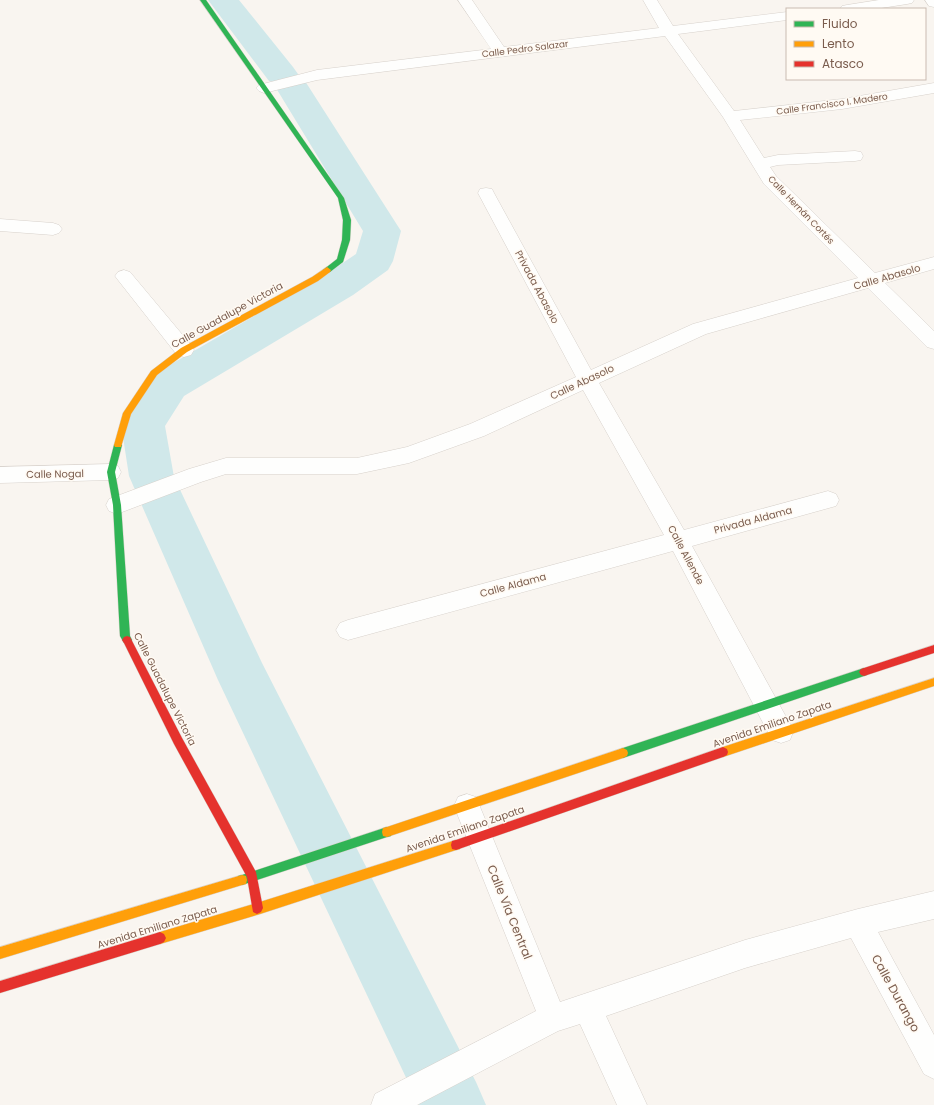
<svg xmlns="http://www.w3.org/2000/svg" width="934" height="1105" font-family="Poppins,sans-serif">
<rect width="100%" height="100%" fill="#f9f5f0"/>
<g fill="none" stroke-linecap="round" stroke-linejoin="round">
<path fill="#d0e8ea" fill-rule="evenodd" d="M208 0H239L293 67 298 74 295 78 305 81 401 231 393 261 388 270 353 295 184 396 165 426 174 477 262 663 476 1082 486 1105H419L218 680 129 476 121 424 154 374 325 275 356 254 363 231 276 88 279 84 269 81Z"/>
<g stroke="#d7d1cb" stroke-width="1">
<path id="street" d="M458 0H472L504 47 659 28 643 0H657L673 26 787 12V20L678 34 734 111 842 99 934 83V93L842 109 740 120 764 158 778 155 855 151 861 152 863 156 861 160 855 161 778 165 770 167 776 176 875 273 934 257V269L885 283 934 331V349L927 347 868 288 706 334 599 383 684 530 828 491 836 494 839 500 836 506 692 546 790 724 793 732 790 740 781 743 772 740 673 551 348 640 340 637 336 630 340 623 348 620 664 535 583 390 484 436 409 463 357 474H226L201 482 117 514 109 511 106 505 109 499 189 469 226 458H357L407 447 470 424 576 377 478 193 480 189 486 188 492 189 494 193 591 370 693 324 858 278 764 184 723 117 665 36 317 80 264 93 259 91 256 88 259 85 317 70 491 49Z
M879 0H914L912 3 907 4 875 9H840L842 6 847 5Z
M925 0H934V7L929 6Z
M0 219 53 223 59 225 62 229 59 233 53 235 0 231Z
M124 270 130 272 191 345 194 350 191 355 184 357 177 355 118 280 115 276 118 272Z
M111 464 118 466 121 472 118 478 111 480 0 483V467Z
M467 794 476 797 560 1002 745 940 858 909 934 891V919L878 932 934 1035V1079L924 1074 851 938 745 968 606 1016 647 1105H617L580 1024 558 1031 417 1105H371L375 1094 536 1011 454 806 458 797Z"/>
</g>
<g stroke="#d9d2cb" stroke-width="1">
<path id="fast" d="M200 0H206L344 198 351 220 350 240 343 262 330 272 327 273 323 270 337 259 342 240 343 220 338 198Z
M118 442 122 445 115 472 121 505 130 636 132 640 130 643 127 644 124 643 120 636 113 505 107 472 114 445Z
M864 668 867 669 869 672 867 675 864 676 623 758 619 756 618 753 619 750 623 748Z
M387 827 391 828 392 832 391 836 387 837 242 885 238 884 237 880 238 876 242 875Z"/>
</g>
<g stroke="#d9d2cb" stroke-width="1">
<path id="slow" d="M327 267 331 270 330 272 318 281 187 352 157 375 131 414 121 447H115L114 445 123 413 151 371 181 348 312 277Z
M934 678V686L723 757 719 755 718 752 719 749 723 747Z
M623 748 627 750 628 753 627 756 623 758 387 837 383 836 382 832 383 828 387 827Z
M456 840 460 841 461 845 460 849 456 850 260 914 160 944 156 942 154 938 156 934 160 932 260 902Z
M242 875 246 876 247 880 246 884 242 885 0 959V947Z"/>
</g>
<g stroke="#d9d2cb" stroke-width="1">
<path id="jam" d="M127 636 130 637 182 738 256 872 263 908 261 912 257 914 253 912 247 877 174 744 124 643 122 640 124 637Z
M934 645V653L864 676 861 675 859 672 861 669 864 668Z
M723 747 727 749 728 752 727 755 723 757 456 850 452 849 451 845 452 841 456 840Z
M160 932 164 934 166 938 164 942 160 944 0 993V981Z"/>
</g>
<use href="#street" fill="#fefefd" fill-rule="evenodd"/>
<use href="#fast" fill="#30b455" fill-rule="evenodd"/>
<use href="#slow" fill="#ff9f0a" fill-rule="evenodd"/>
<use href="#jam" fill="#e5322d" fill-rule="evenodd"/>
</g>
<g text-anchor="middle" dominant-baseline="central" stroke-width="3" stroke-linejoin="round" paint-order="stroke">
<g font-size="9" fill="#7a5c4d" stroke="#fffaf3">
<text transform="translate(525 49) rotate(-7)">Calle Pedro Salazar</text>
<text transform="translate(832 104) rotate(-8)">Calle Francisco I. Madero</text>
<text transform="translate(801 210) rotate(46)">Calle Hernán Cortés</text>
</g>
<g font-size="10" fill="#7a5c4d" stroke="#fffaf3">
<text transform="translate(887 277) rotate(-16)">Calle Abasolo</text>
<text transform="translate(537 287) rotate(62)">Privada Abasolo</text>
<text transform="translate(227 315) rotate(-29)">Calle Guadalupe Victoria</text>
<text transform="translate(582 382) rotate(-25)">Calle Abasolo</text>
<text transform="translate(55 474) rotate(-1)">Calle Nogal</text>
<text transform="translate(753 520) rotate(-15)">Privada Aldama</text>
<text transform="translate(686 555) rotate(62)">Calle Allende</text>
<text transform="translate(513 585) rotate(-15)">Calle Aldama</text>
<text transform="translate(165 689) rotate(63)">Calle Guadalupe Victoria</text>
<text transform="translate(772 724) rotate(-19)">Avenida Emiliano Zapata</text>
<text transform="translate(465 829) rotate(-19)">Avenida Emiliano Zapata</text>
<text transform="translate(157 927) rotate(-17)">Avenida Emiliano Zapata</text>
</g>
<g font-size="12" fill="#7a5c4d" stroke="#fffaf3">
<text transform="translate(510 912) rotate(68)">Calle Vía Central</text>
<text transform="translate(896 993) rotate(61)">Calle Durango</text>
</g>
</g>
<rect x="786" y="8" width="140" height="72" fill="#fffaf3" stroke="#cabbb1"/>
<rect x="794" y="21" width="20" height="6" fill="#30b455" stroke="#cabbb1"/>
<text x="822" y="28" font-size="12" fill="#7a5c4d">Fluido</text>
<rect x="794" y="41" width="20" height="6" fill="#ff9f0a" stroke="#cabbb1"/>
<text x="822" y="48" font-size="12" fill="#7a5c4d">Lento</text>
<rect x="794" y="61" width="20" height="6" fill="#e5322d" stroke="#cabbb1"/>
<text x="822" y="68" font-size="12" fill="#7a5c4d">Atasco</text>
</svg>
